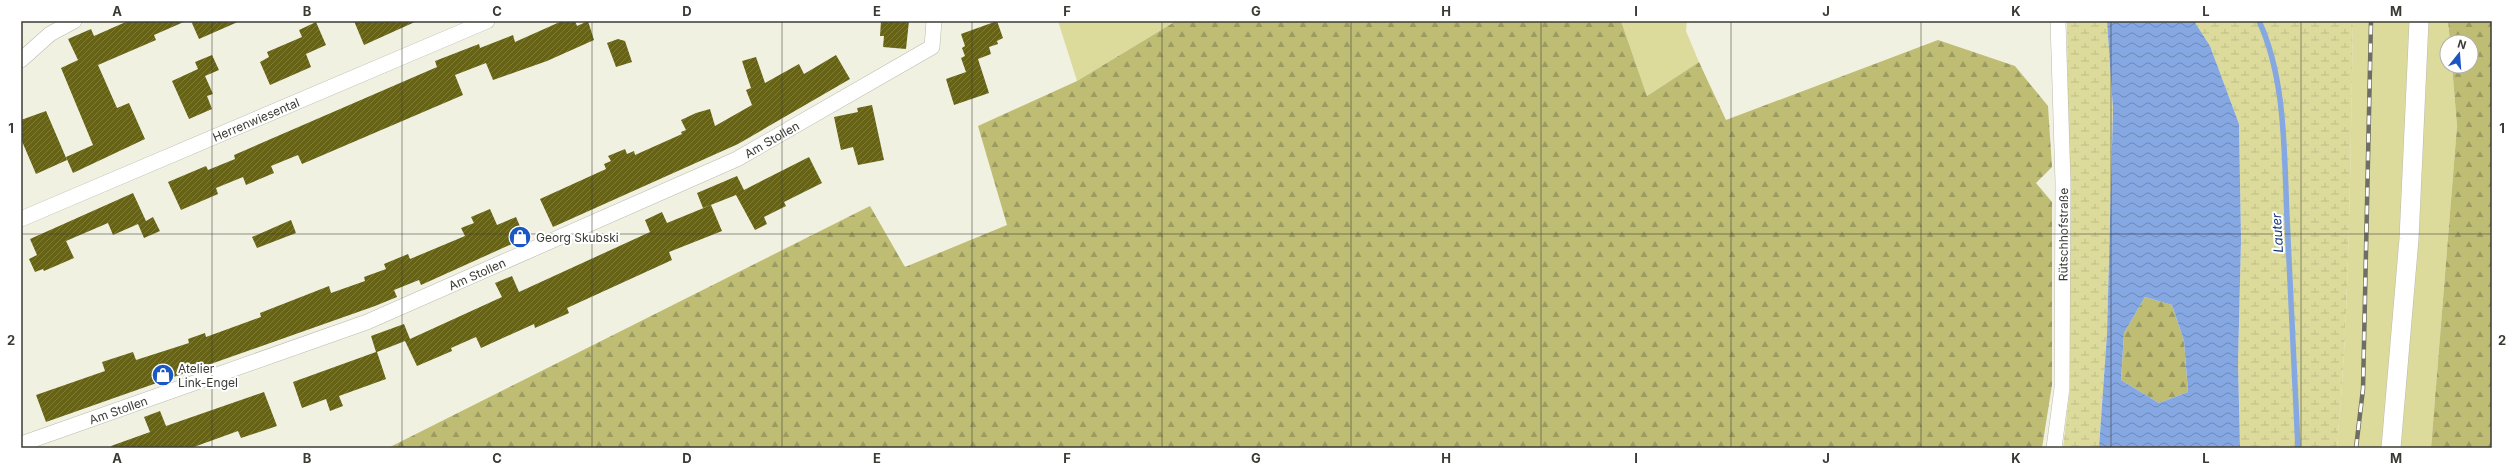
<svg xmlns="http://www.w3.org/2000/svg" width="2513" height="469" font-family="Inter,sans-serif">
<defs>
<pattern id="forest-firs" width="22" height="20" patternUnits="userSpaceOnUse"><rect width="22" height="20" fill="#bfbd74"/><path d="M5 1l3.5 6h-7zM16 11l3.5 6h-7z" fill="#9c9b60"/></pattern>
<pattern id="wetland-marsh" width="20" height="14" patternUnits="userSpaceOnUse"><rect width="20" height="14" fill="#dcdb9c"/><path d="M1 5h8M5 5V1M11 12h8M15 12V8" fill="none" stroke="#bebd87"/></pattern>
<pattern id="water-waves" width="16" height="10" patternUnits="userSpaceOnUse"><rect width="16" height="10" fill="#85a7e2"/><path d="M0 5q4-4 8 0t8 0" fill="none" stroke="#6e89b8"/></pattern>
<pattern id="building-hatch" width="6" height="6" patternUnits="userSpaceOnUse"><rect width="6" height="6" fill="#666317"/><path d="M-1 1l2-2M0 6l6-6M5 7l2-2" fill="none" stroke="#7e7b42"/></pattern>
</defs>
<rect width="100%" height="100%" fill="#f1f1e2"/>
<path fill="#dcdb9c" d="M1058 21H1176L1077 81Z
M1621 21H1687L1686 31 1699 62 1647 96Z
M2353 21H2448L2450 42H2447V66H2452L2457 126 2431 448H2337C2350 306 2350 163 2353 21Z"/>
<path fill="url(#forest-firs)" d="M1176 21H1621L1647 96 1699 62 1726 120 1938 40 2015 66 2048 106 2052 167 2036 183 2052 202V385L2042 448H388L870 206 905 267 1007 225 978 126 1077 81Z
M2448 21H2492V448H2431L2457 126 2452 66H2471V42H2450Z
M2145 297 2172 305 2184 341 2188 392 2159 403 2121 380 2124 333Z"/>
<path fill="url(#wetland-marsh)" d="M2067 21H2107L2113 109 2107 334 2099 448H2063L2070 389Z
M2194 21H2353C2350 163 2350 306 2337 448H2240L2238 363 2241 240 2239 124 2210 46Z"/>
<path fill="url(#water-waves)" fill-rule="evenodd" d="M2107 21H2194L2210 46 2239 124 2241 240 2238 363 2240 448H2099L2107 334 2113 109ZM2145 297 2172 305 2184 341 2188 392 2159 403 2121 380 2124 333Z"/>
<g fill="none" stroke-linecap="round" stroke-linejoin="round">
<path stroke="#85a7e2" stroke-width="5.5" d="M2259 21C2286 79 2284 154 2287 218 2291 294 2294 371 2298 448"/>
</g>
<path fill="url(#building-hatch)" d="M128 21H186L154 35 156 40 98 65 117 108 129 103 145 139 73 173 66 157 93 145 61 68 78 60 68 39 91 29 94 36Z
M191 21H240L199 39Z
M354 21H417L364 45Z
M562 21H575L577 26 588 21 594 40 547 61 493 80 486 63 455 75 463 95 302 164 298 155 271 166 274 173 246 185 243 177 216 188 218 194 181 210 168 182 206 166 208 170 235 159 234 155 437 67 435 61 479 44 480 48 513 35 515 42Z
M881 21H909L906 49 883 47 884 36H880Z
M997 21 1003 38 997 41 998 44 989 47 991 54 978 59 989 93 954 105 946 79 966 72 961 58 965 56 962 48 965 46 961 34Z
M316 22 326 45 306 54 311 67 270 85 260 62 269 57 267 52 302 37 299 30Z
M618 39 625 41 632 62 616 67 607 43Z
M212 55 219 70 205 76 213 94 207 96 212 109 189 119 172 81 198 69 195 62Z
M836 55 850 79 738 144 553 227 540 199 606 169 604 164 611 161 608 156 625 149 627 154 634 151 635 155 682 134 681 132 686 130 681 120 696 113 710 109 715 126 752 105 746 90 751 88 742 61 756 57 765 83 799 64 804 74Z
M872 105 884 160 858 165 853 147 841 150 834 117 858 112 857 108Z
M46 111 67 160 36 174 21 139V120Z
M809 157 822 183 784 202 786 206 764 217 767 224 755 230 736 195 703 208 697 193 737 176 744 190Z
M133 193 146 221 153 217 160 231 144 238 138 224 113 235 108 223 66 241 74 258 44 271 43 269 35 272 29 259 37 255 30 239Z
M711 205 722 231 669 252 672 260 567 308 569 313 535 328 534 324 481 348 476 337 451 348 452 351 417 366 405 341 377 352 386 379 339 396 343 406 330 411 326 399 302 408 293 382 376 352 371 336 404 324 410 339 502 297 495 283 512 276 519 292 650 232 645 220 662 212 667 223Z
M490 209 497 225 516 217 525 238 421 285 419 280 394 290 397 297 375 306 46 422 36 395 105 371 102 362 133 352 136 360 189 343 188 339 205 333 206 337 261 317 260 313 329 286 331 293 365 281 364 277 386 269 384 264 408 254 410 259 465 236 461 228 474 223 471 217Z
M291 220 296 233 257 248 252 237Z
M264 392 277 426 241 438 238 431 191 448H111V446L150 432 144 417 160 411 166 426Z"/>
<g fill="none" stroke-linecap="round" stroke-linejoin="round">
<g stroke="#babaac" stroke-width="16">
<g id="minor">
<path d="M21 60 50 34 74 21"/>
<path id="s1" d="M21 219 487 21"/>
<path id="s2" d="M21 444 367 322 737 159 932 47 934 21"/>
<path id="s3" d="M2054 448 2062 388 2063 183 2058 21"/>
</g>
</g>
<g stroke="#babaac" stroke-width="20">
<path id="tertiary" d="M2391 448 2409 239 2419 21"/>
</g>
<use href="#minor" stroke="#fff" stroke-width="15"/>
<use href="#tertiary" stroke="#fff" stroke-width="19"/>
<g stroke="#6e6e65" stroke-width="4.5">
<path id="rail" d="M2356 448 2363 389 2371 21"/>
</g>
<use href="#rail" stroke="#fff" stroke-width="3" stroke-dasharray="9" stroke-linecap="butt"/>
</g>
<path fill="none" stroke="#3b3b35" stroke-width="1" stroke-opacity="0.55" d="M212 21V448M402 21V448M592 21V448M782 21V448M972 21V448M1162 21V448M1351 21V448M1541 21V448M1731 21V448M1921 21V448M2111 21V448M2301 21V448M21 234H2492"/>
<defs>
<g id="shop-disc" transform="scale(1.15)"><circle r="9.5" fill="#1a57c3" stroke="#fff"/><path d="M-5-2.5h2.3a2.7 3.5 0 0 1 5.4 0H5L5.5 6h-11ZM-1.5-2.5h3a1.5 2.3 0 0 0-3 0Z" fill="#fff"/></g>
</defs>
<g fill-rule="evenodd">
<use href="#shop-disc" x="520" y="237"/>
<use href="#shop-disc" x="163" y="375"/>
</g>
<g text-anchor="middle" dominant-baseline="central" stroke-width="4" stroke-linejoin="round" paint-order="stroke">
<g font-size="12" fill="#3b3b35" stroke="#fff">
<text stroke="none"><textPath href="#s1" startOffset="255">Herrenwiesental</textPath></text>
<text stroke="none"><textPath href="#s2" startOffset="811">Am Stollen</textPath></text>
<text stroke="none"><textPath href="#s3" startOffset="214">Rütschhofstraße</textPath></text>
<text stroke="none"><textPath href="#s2" startOffset="487">Am Stollen</textPath></text>
<text stroke="none"><textPath href="#s2" startOffset="103">Am Stollen</textPath></text>
</g>
<g font-size="12" fill="#3b3b35" stroke="#fff" text-anchor="start">
<text x="536" y="237">Georg Skubski</text>
<text x="178" y="368">Atelier<tspan x="178" dy="14">Link-Engel</tspan></text>
</g>
<g font-size="13" font-style="italic" fill="#143b7f" stroke="#fff">
<text transform="translate(2277 233) rotate(-93)">Lauter</text>
</g>
</g>
<rect width="2513" height="469" fill="none" stroke="#ffffff" stroke-width="44"/>
<g transform="translate(2459 54) rotate(17)"><circle r="19" fill="#ffffff" stroke="#b1b1ae"/>
<path d="M0-3L7 15L0 10L-7 15Z" fill="#1a57c3"/>
<text y="-6" font-size="11" font-weight="bold" text-anchor="middle" fill="#3b3b35">N</text>
</g>
<rect x="22" y="22" width="2469" height="425" fill="none" stroke="#3b3b35" stroke-width="1.5"/>
<g font-size="13" text-anchor="middle" font-weight="bold" fill="#3b3b35">
<text x="117" y="16">A</text>
<text x="307" y="16">B</text>
<text x="497" y="16">C</text>
<text x="687" y="16">D</text>
<text x="877" y="16">E</text>
<text x="1067" y="16">F</text>
<text x="1256" y="16">G</text>
<text x="1446" y="16">H</text>
<text x="1636" y="16">I</text>
<text x="1826" y="16">J</text>
<text x="2016" y="16">K</text>
<text x="2206" y="16">L</text>
<text x="2396" y="16">M</text>
<text x="11" y="133">1</text>
<text x="2502" y="133">1</text>
<text x="11" y="345">2</text>
<text x="2502" y="345">2</text>
<text x="117" y="463">A</text>
<text x="307" y="463">B</text>
<text x="497" y="463">C</text>
<text x="687" y="463">D</text>
<text x="877" y="463">E</text>
<text x="1067" y="463">F</text>
<text x="1256" y="463">G</text>
<text x="1446" y="463">H</text>
<text x="1636" y="463">I</text>
<text x="1826" y="463">J</text>
<text x="2016" y="463">K</text>
<text x="2206" y="463">L</text>
<text x="2396" y="463">M</text>
</g>
</svg>
